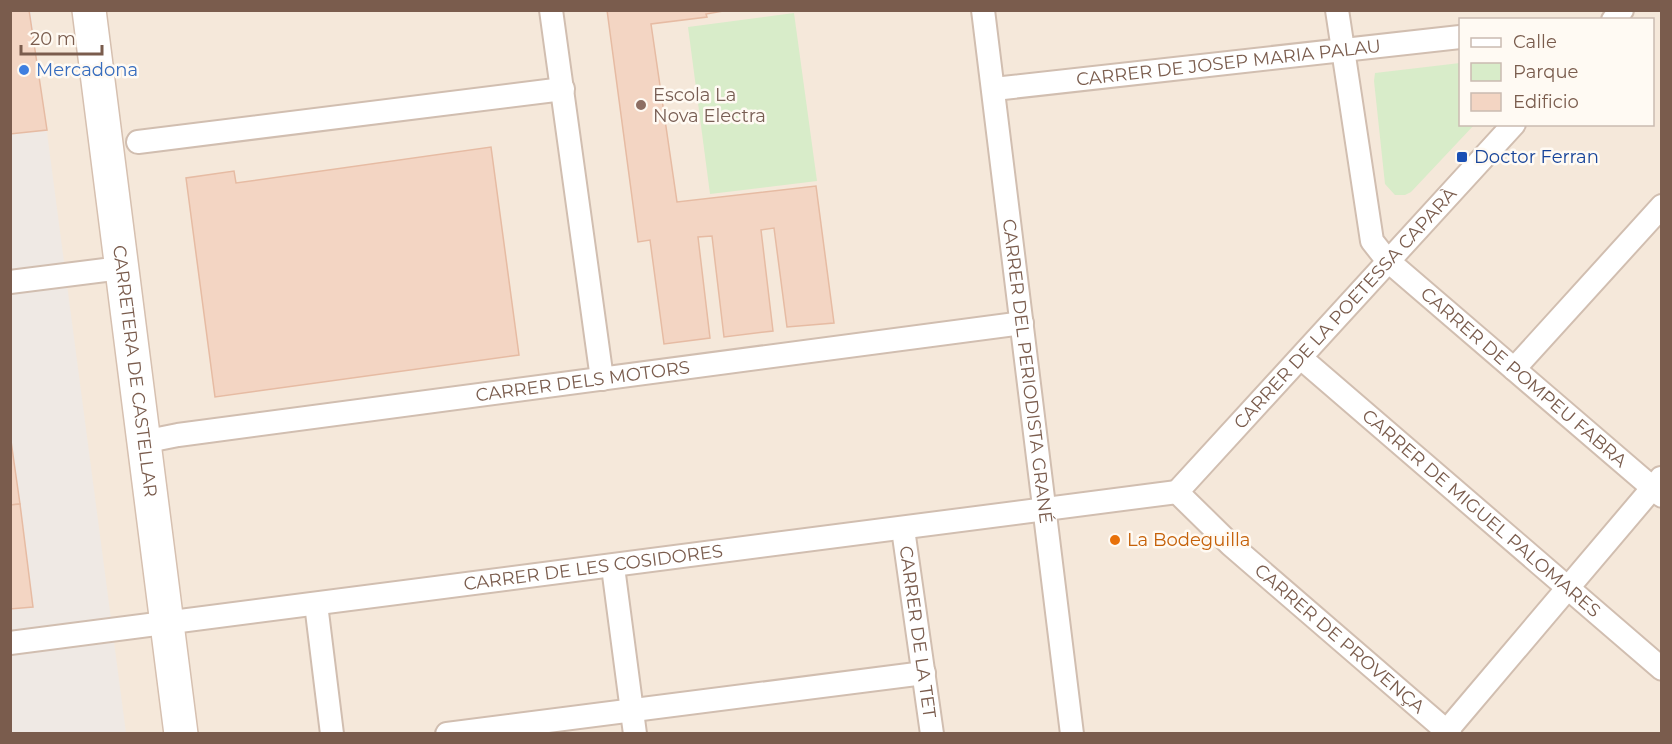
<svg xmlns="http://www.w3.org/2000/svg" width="1672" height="744" font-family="Montserrat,sans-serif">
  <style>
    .residential { fill: #f5e8da; fill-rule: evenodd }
    .industrial { fill: #efe9e4 }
    .green { fill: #d8ecc9 }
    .building { fill: #f3d5c3; stroke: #e6bba3; stroke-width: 1.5 }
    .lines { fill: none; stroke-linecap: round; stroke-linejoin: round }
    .street-casing { stroke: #d1beb0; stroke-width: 26 }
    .secondary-casing { stroke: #d6c0b0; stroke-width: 36 }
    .street { stroke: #fff; stroke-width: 22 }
    .secondary { stroke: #fff; stroke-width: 33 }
    .shop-dot { fill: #3f7fe0; stroke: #fffaf3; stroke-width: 2 }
    .education-dot { fill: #8d6e63; stroke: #fffaf3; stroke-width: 2 }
    .transit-dot { fill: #1a4fb4; stroke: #fffaf3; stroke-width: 2 }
    .food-dot { fill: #e8710a; stroke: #fffaf3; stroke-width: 2 }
    .labels { text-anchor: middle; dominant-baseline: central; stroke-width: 5; stroke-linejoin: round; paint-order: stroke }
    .street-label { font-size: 18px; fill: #7a5c4d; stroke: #fffaf3 }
    .shop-label { font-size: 18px; fill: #366cbe; stroke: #fffaf3; text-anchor: start }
    .education-label { font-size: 18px; fill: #785e54; stroke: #fffaf3; text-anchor: start }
    .transit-label { font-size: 18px; fill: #164399; stroke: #fffaf3; text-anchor: start }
    .food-label { font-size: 18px; fill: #c56008; stroke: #fffaf3; text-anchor: start }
  </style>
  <rect width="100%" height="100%" fill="#fdf6ec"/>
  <path class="residential" d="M 11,11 L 1661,11 L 1661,733 L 11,733 ZM 1460,20 L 1652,20 L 1652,124 L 1460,124 Z"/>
  <path class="industrial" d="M 10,11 L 31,11 L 126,733 L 11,733 Z"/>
  <g class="green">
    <path d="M 794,13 L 817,181 L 710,194 L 688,27 Z"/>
    <path d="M 1460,63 L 1460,124 L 1474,125 L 1411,192 L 1405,195 L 1395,195 L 1385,184 L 1374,81 L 1375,73 Z"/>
  </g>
  <g class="building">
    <path d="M 10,10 L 29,10 L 47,130 L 10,134 Z"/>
    <path d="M 607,10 L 729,10 L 706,14 L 707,17 L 651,24 L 677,202 L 816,186 L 834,323 L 787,327 L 774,228 L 761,230 L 773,331 L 724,337 L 712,236 L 698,237 L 710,338 L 664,344 L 650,240 L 638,242 Z"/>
    <path d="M 491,147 L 519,355 L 215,397 L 186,178 L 234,171 L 236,183 Z"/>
    <path d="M 10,434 L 20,504 L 10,505 Z"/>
    <path d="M 20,504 L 33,607 L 10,609 L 10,505 Z"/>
  </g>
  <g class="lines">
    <g class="street-casing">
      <g id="street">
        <path d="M 551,10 L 602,379"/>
        <path id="s1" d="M 983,10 L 1072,734"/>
        <path id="s2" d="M 1337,10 L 1372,241 L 1387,260 L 1662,496"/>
        <path d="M 1613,20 L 1622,10"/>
        <path id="s3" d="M 994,89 L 1460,37"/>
        <path d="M 138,142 L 563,89"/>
        <path d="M 10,282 L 121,268"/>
        <path id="s4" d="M 1301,358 L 1662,669"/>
        <path d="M 1514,369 L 1662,206"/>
        <path id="s5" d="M 143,442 L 178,435 L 1022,323"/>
        <path id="s6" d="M 1177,492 L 1514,124"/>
        <path id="s7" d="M 1177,492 L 1231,545 L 1450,734"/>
        <path id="s8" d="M 903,529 L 932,734"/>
        <path d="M 613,567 L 635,734"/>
        <path d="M 316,604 L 332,734"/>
        <path id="s9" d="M 10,643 L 1177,492"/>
        <path d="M 447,734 L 924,673"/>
        <path d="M 1444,734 L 1661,478"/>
      </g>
    </g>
    <g class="secondary-casing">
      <g id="secondary">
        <path id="s10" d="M 89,10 L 181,734"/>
      </g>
    </g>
    <use href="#street" class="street"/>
    <use href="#secondary" class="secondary"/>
  </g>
  <circle class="shop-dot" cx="24" cy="70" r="6"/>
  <circle class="education-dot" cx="641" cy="105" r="6"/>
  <rect class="transit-dot" x="1456" y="151" width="12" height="12" rx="3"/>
  <circle class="food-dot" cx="1115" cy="540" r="6"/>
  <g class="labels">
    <g class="street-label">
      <text stroke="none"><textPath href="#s3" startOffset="236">CARRER DE JOSEP MARIA PALAU</textPath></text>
      <text stroke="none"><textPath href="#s6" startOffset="249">CARRER DE LA POETESSA CAPARÀ</textPath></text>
      <text stroke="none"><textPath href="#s10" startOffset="364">CARRETERA DE CASTELLAR</textPath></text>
      <text stroke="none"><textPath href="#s1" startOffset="364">CARRER DEL PERIODISTA GRANÉ</textPath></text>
      <text stroke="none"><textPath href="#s2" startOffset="438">CARRER DE POMPEU FABRA</textPath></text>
      <text stroke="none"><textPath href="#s5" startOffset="444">CARRER DELS MOTORS</textPath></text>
      <text stroke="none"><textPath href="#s4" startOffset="238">CARRER DE MIGUEL PALOMARES</textPath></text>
      <text stroke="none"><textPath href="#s9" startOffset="588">CARRER DE LES COSIDORES</textPath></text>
      <text stroke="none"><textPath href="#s8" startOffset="104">CARRER DE LA TET</textPath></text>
      <text stroke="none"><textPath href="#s7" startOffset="219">CARRER DE PROVENÇA</textPath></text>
    </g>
    <g class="shop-label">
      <text x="36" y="70">Mercadona</text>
    </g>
    <g class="education-label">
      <text x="653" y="95">Escola La<tspan x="653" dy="21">Nova Electra</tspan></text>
    </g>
    <g class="transit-label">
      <text x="1474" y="157">Doctor Ferran</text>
    </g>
    <g class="food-label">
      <text x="1127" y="540">La Bodeguilla</text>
    </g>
  </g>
  <rect width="1672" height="744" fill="none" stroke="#7a5c4d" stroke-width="24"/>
  <rect x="1459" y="18" width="195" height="108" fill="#fffaf3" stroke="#cabbb1" stroke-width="1.5"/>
  <rect x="1471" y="38" width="30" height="9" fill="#ffffff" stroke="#cabbb1" stroke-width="1.5"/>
  <text x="1513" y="48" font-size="18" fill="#7a5c4d">Calle</text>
  <rect x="1471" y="63" width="30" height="18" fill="#d8ecc9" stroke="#cabbb1" stroke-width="1.5"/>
  <text x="1513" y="78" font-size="18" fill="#7a5c4d">Parque</text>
  <rect x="1471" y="93" width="30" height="18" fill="#f3d5c3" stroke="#cabbb1" stroke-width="1.5"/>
  <text x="1513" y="108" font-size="18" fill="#7a5c4d">Edificio</text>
  <path d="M21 45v9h81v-9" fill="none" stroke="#7a5c4d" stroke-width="3"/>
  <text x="30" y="45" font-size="18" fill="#7a5c4d" stroke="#fffaf3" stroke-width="4.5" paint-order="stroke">20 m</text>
</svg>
